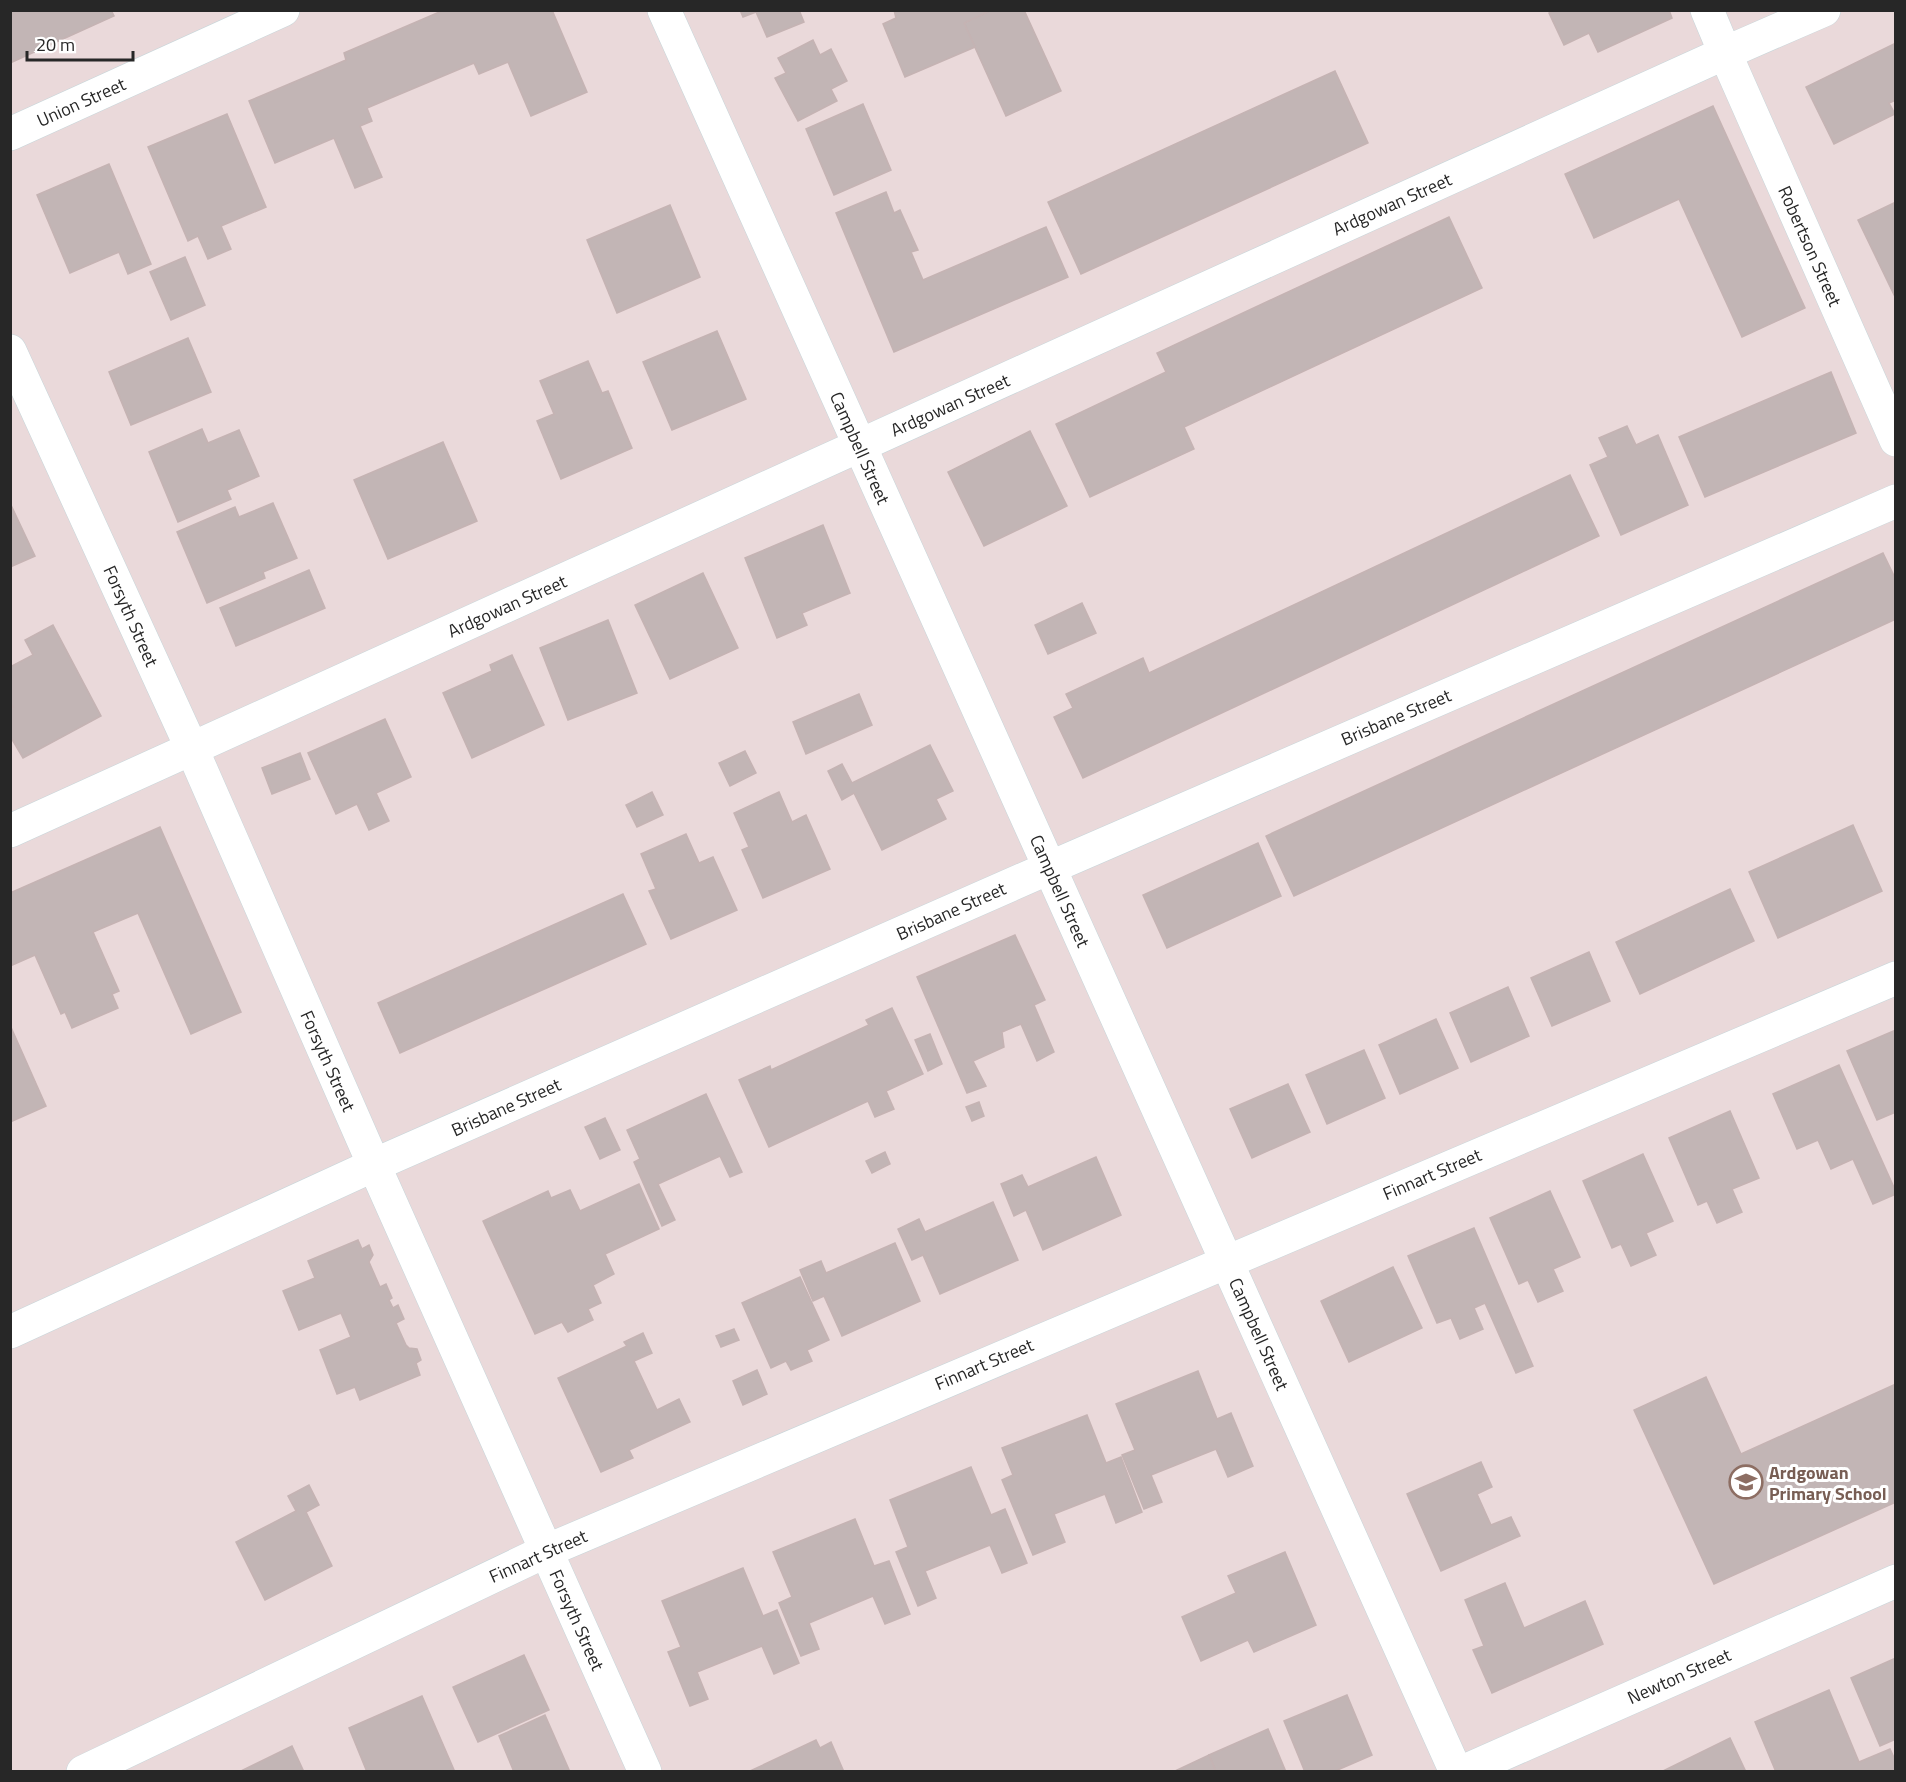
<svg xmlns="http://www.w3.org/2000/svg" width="1906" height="1782" font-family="'Titillium Web',sans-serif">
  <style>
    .building { fill: #c2b5b5; stroke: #c5b3b3; stroke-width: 1.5 }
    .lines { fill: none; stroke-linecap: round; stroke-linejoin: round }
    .minor-casing { stroke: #c7d6da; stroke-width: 34 }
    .minor { stroke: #fff; stroke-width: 33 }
    .labels { text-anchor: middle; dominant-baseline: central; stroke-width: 6; stroke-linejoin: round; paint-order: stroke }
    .street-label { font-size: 18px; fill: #272727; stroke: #fff }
    .education-label { font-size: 18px; font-weight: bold; fill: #785e54; stroke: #fff; text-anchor: start }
  </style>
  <rect width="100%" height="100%" fill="#ead9da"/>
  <g class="building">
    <path d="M 10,10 L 111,10 L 114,16 L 10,63 Z"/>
    <path d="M 444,10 L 552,10 L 587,92 L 531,116 L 508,62 L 479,74 L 474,63 L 367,108 L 372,121 L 360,126 L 382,177 L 355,188 L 334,138 L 275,163 L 249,101 L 346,60 L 344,53 Z"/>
    <path d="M 740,10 L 799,10 L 804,22 L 767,37 L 756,12 L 743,17 Z"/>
    <path d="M 991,10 L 1024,10 L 1061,91 L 1006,116 L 964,23 Z"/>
    <path d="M 991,10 L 964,23 L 975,47 L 905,77 L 883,24 L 896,18 L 894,10 Z"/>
    <path d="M 1554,10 L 1669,10 L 1672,18 L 1598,52 L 1589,33 L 1564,45 L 1549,13 Z"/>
    <path d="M 813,40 L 820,55 L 831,49 L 847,81 L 831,89 L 837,101 L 798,121 L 775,78 L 786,73 L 778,58 Z"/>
    <path d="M 1896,43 L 1896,100 L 1889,103 L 1895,114 L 1834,144 L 1806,87 Z"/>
    <path d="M 1335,71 L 1368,143 L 1081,274 L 1048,202 Z"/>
    <path d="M 863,104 L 891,170 L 834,195 L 806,129 Z"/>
    <path d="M 1713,106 L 1805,308 L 1742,337 L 1679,199 L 1594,238 L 1565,174 Z"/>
    <path d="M 227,114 L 266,207 L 221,226 L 231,249 L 208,259 L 198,236 L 188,241 L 148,147 Z"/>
    <path d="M 109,164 L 151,264 L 128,274 L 119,252 L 70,273 L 37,195 Z"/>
    <path d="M 886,192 L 894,213 L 900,210 L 918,250 L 911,252 L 923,280 L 1046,227 L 1068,277 L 894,352 L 836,213 Z"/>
    <path d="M 1896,202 L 1896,299 L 1858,220 Z"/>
    <path d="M 670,205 L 700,277 L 617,313 L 587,240 Z"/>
    <path d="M 1449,217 L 1482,288 L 1184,427 L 1194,449 L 1090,497 L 1056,424 L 1166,372 L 1157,353 Z"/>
    <path d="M 185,257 L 205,305 L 171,320 L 150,272 Z"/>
    <path d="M 717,331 L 746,399 L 672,430 L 643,362 Z"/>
    <path d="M 188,338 L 211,392 L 131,425 L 109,372 Z"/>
    <path d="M 588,361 L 602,393 L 608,391 L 632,448 L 561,479 L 537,421 L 554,414 L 540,381 Z"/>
    <path d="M 1831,372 L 1856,433 L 1705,497 L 1679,437 Z"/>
    <path d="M 1627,426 L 1636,445 L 1658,435 L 1688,505 L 1621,535 L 1590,465 L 1608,457 L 1599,438 Z"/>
    <path d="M 202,429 L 208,443 L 239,430 L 259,476 L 227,490 L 231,499 L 178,522 L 149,452 Z"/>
    <path d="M 1030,431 L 1067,506 L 984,546 L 948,472 Z"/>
    <path d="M 443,442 L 477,521 L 388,559 L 354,480 Z"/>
    <path d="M 1570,475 L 1599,536 L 1083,778 L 1054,717 L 1073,708 L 1066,694 L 1143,658 L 1149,673 Z"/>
    <path d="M 10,503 L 35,556 L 10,567 Z"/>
    <path d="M 273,503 L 297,558 L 263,572 L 265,578 L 207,603 L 177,532 L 235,507 L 239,517 Z"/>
    <path d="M 823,525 L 850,593 L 802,613 L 807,625 L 777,638 L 745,558 Z"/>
    <path d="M 1883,553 L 1896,580 L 1896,619 L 1294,896 L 1266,836 Z"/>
    <path d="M 309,570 L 325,608 L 236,646 L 220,608 Z"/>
    <path d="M 703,573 L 738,648 L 670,679 L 635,605 Z"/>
    <path d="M 1082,603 L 1096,633 L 1048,654 L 1035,625 Z"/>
    <path d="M 608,620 L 637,693 L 568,720 L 540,648 Z"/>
    <path d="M 53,625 L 101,716 L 23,758 L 10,736 L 10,708 L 13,707 L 10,703 L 10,667 L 33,655 L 25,640 Z"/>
    <path d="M 512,655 L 544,725 L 472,758 L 443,693 L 492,671 L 490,665 Z"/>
    <path d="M 859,694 L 872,725 L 806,754 L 793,722 Z"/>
    <path d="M 385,719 L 411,777 L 376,793 L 389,821 L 369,830 L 357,804 L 336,814 L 308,753 Z"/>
    <path d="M 930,745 L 953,791 L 936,799 L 946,819 L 882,850 L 854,793 L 842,800 L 828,771 L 842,764 L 852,783 Z"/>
    <path d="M 745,751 L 756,773 L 730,786 L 719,763 Z"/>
    <path d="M 300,753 L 310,779 L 272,794 L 262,768 Z"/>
    <path d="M 652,792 L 663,815 L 637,827 L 626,805 Z"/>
    <path d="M 779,792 L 792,822 L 806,815 L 830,869 L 763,898 L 742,850 L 749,847 L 734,813 Z"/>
    <path d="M 1853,825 L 1882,891 L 1778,938 L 1749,872 Z"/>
    <path d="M 160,827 L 241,1012 L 191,1034 L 138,913 L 93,932 L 119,991 L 112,994 L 118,1008 L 72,1028 L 65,1012 L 61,1014 L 35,955 L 10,966 L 10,893 Z"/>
    <path d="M 686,834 L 699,863 L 713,857 L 737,910 L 671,939 L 649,891 L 656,889 L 641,854 Z"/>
    <path d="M 1258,843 L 1281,896 L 1167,948 L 1143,895 Z"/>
    <path d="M 1730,889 L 1754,941 L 1640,994 L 1616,942 Z"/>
    <path d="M 623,894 L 646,944 L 400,1053 L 378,1003 Z"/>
    <path d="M 1015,935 L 1045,1000 L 1034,1005 L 1054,1052 L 1037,1061 L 1021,1024 L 1002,1032 L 1004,1047 L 973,1061 L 986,1086 L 967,1093 L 917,977 Z"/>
    <path d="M 1589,952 L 1610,1001 L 1552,1026 L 1531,978 Z"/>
    <path d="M 1508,987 L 1529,1036 L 1471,1062 L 1450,1013 Z"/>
    <path d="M 892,1008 L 923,1074 L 886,1091 L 894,1109 L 875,1117 L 868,1101 L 769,1147 L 739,1080 L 770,1066 L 771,1070 L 869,1025 L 866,1020 Z"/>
    <path d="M 1436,1019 L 1458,1068 L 1400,1094 L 1379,1045 Z"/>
    <path d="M 10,1025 L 46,1106 L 10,1122 Z"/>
    <path d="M 1896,1030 L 1896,1112 L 1877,1120 L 1847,1051 Z"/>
    <path d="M 930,1034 L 942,1064 L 928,1071 L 915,1040 Z"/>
    <path d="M 1364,1050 L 1385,1098 L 1327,1124 L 1306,1075 Z"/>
    <path d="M 1839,1065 L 1896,1192 L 1896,1194 L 1873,1204 L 1853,1159 L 1831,1169 L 1818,1140 L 1797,1149 L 1773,1094 Z"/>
    <path d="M 1288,1084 L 1310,1132 L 1252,1158 L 1230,1109 Z"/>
    <path d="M 706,1094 L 742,1172 L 730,1177 L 720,1156 L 658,1184 L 675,1220 L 662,1226 L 634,1162 L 640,1159 L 627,1130 Z"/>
    <path d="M 979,1102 L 984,1116 L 972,1121 L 966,1107 Z"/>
    <path d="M 1730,1111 L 1759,1178 L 1732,1189 L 1742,1212 L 1717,1223 L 1707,1201 L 1698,1205 L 1669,1138 Z"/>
    <path d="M 605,1118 L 620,1150 L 600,1159 L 585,1127 Z"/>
    <path d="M 885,1152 L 890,1164 L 872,1173 L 866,1161 Z"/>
    <path d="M 1643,1154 L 1673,1221 L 1646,1233 L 1656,1255 L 1631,1266 L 1621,1244 L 1612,1248 L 1583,1181 Z"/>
    <path d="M 1096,1157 L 1121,1215 L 1043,1250 L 1026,1210 L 1014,1216 L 1001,1184 L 1022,1175 L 1028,1187 Z"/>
    <path d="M 639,1184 L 659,1229 L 605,1254 L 614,1274 L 593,1285 L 601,1303 L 588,1309 L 593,1320 L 568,1332 L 562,1322 L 535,1334 L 483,1221 L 548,1191 L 551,1198 L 570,1190 L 580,1211 Z"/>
    <path d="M 1550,1191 L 1580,1257 L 1553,1269 L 1563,1291 L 1538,1302 L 1528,1280 L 1519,1284 L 1490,1218 Z"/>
    <path d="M 993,1202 L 1018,1260 L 940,1294 L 923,1255 L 912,1260 L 898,1229 L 919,1219 L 925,1232 Z"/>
    <path d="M 1474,1228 L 1533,1366 L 1516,1373 L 1485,1303 L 1474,1308 L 1483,1329 L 1460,1339 L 1451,1318 L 1437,1323 L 1408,1256 Z"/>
    <path d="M 358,1240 L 362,1249 L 369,1245 L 373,1255 L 369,1262 L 380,1287 L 386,1284 L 392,1298 L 389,1300 L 393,1308 L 398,1305 L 404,1319 L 396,1323 L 406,1345 L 409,1348 L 417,1349 L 421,1360 L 416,1363 L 420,1375 L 360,1400 L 355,1387 L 337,1394 L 320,1350 L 351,1337 L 341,1313 L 299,1330 L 283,1291 L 315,1278 L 308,1261 Z"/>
    <path d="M 895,1243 L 920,1301 L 842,1336 L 824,1296 L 813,1301 L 800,1270 L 821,1261 L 826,1273 Z"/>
    <path d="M 1393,1267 L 1422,1328 L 1349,1362 L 1321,1301 Z"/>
    <path d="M 800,1277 L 829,1340 L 807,1350 L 812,1361 L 791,1370 L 786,1361 L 771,1368 L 742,1303 Z"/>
    <path d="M 734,1329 L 739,1340 L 721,1347 L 716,1336 Z"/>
    <path d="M 643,1333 L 652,1353 L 634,1361 L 657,1410 L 679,1399 L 690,1422 L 629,1450 L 633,1458 L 601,1472 L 558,1378 L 627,1346 L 624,1342 Z"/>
    <path d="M 757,1370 L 767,1394 L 743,1405 L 733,1381 Z"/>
    <path d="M 1198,1371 L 1217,1419 L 1231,1413 L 1253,1466 L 1228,1477 L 1216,1449 L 1151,1475 L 1162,1502 L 1144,1509 L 1122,1455 L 1135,1450 L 1116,1404 Z"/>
    <path d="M 1706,1377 L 1741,1454 L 1896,1384 L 1896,1502 L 1714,1584 L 1634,1410 Z"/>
    <path d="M 1087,1415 L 1106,1463 L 1121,1457 L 1142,1512 L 1116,1523 L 1105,1494 L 1054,1514 L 1065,1542 L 1033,1555 L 1002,1480 L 1013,1475 L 1002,1448 Z"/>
    <path d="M 1481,1462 L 1492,1487 L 1477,1494 L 1491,1525 L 1511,1517 L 1520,1536 L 1441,1571 L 1407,1494 Z"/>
    <path d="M 971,1467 L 991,1515 L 1005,1509 L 1027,1563 L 1002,1573 L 990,1545 L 925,1571 L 936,1598 L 918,1606 L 896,1552 L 908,1547 L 890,1500 Z"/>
    <path d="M 309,1485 L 319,1505 L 306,1512 L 332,1566 L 265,1600 L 236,1542 L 296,1511 L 288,1496 Z"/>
    <path d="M 855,1519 L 874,1566 L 889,1561 L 910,1614 L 885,1624 L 873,1596 L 809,1623 L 819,1649 L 801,1656 L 779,1603 L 792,1597 L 773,1552 Z"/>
    <path d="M 1285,1552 L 1316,1625 L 1254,1652 L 1248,1640 L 1201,1661 L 1182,1617 L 1236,1593 L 1228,1576 Z"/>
    <path d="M 743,1568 L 763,1616 L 777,1610 L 799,1663 L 774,1674 L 762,1646 L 697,1672 L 708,1699 L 690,1706 L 668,1652 L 681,1647 L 662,1601 Z"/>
    <path d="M 1505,1583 L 1524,1628 L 1585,1601 L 1603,1644 L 1492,1693 L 1473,1650 L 1484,1646 L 1465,1600 Z"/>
    <path d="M 524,1655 L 549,1710 L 478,1742 L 453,1687 Z"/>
    <path d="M 1896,1658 L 1896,1739 L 1880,1746 L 1851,1678 Z"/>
    <path d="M 1829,1690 L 1859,1762 L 1890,1749 L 1896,1762 L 1896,1772 L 1776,1772 L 1755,1722 Z"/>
    <path d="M 1347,1695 L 1372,1755 L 1333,1772 L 1305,1772 L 1284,1721 Z"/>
    <path d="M 422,1696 L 454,1770 L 450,1772 L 367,1772 L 349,1728 Z"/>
    <path d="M 545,1715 L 570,1772 L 514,1772 L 499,1736 Z"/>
    <path d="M 1268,1729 L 1286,1772 L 1216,1772 L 1209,1755 Z"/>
    <path d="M 1730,1738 L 1746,1772 L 1661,1772 Z"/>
    <path d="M 816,1740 L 820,1748 L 831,1742 L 844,1772 L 748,1772 Z"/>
    <path d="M 292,1746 L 304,1772 L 239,1772 Z"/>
    <path d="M 1209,1755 L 1216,1772 L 1173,1772 Z"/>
  </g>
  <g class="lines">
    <g class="minor-casing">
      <g id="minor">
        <path d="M 664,10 L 1456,1772"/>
        <path d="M 1707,10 L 1725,53 L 1824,10"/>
        <path d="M 10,134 L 283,10"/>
        <path d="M 10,351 L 192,749 L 374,1165 L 645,1772"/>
        <path d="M 10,831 L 1725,53 L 1896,440"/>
        <path d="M 10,1332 L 374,1165 L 1049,868 L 1896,501"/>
        <path d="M 83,1772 L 546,1551 L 1896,978"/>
        <path d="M 1462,1772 L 1896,1581"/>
      </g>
    </g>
    <use href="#minor" class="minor"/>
  </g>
  <defs>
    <g id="school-ring" transform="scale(1.725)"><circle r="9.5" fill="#fff" stroke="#8d6e63" stroke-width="1.5"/><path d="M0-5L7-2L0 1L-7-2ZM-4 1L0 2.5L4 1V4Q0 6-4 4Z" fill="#8d6e63"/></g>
  </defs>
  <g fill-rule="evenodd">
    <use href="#school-ring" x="1746" y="1482"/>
  </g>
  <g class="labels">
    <g class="street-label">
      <text transform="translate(81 102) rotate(-24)">Union Street</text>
      <text transform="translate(1392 204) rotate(-24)">Ardgowan Street</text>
      <text transform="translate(1810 246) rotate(66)">Robertson Street</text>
      <text transform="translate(950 405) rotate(-24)">Ardgowan Street</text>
      <text transform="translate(860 448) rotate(66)">Campbell Street</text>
      <text transform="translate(507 606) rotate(-24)">Ardgowan Street</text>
      <text transform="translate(131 616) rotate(66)">Forsyth Street</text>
      <text transform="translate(1396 717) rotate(-23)">Brisbane Street</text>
      <text transform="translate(1060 891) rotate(66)">Campbell Street</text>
      <text transform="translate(951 911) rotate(-24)">Brisbane Street</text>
      <text transform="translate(328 1061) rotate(66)">Forsyth Street</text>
      <text transform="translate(506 1107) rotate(-24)">Brisbane Street</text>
      <text transform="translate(1432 1174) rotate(-23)">Finnart Street</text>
      <text transform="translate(1259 1334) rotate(66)">Campbell Street</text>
      <text transform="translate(984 1364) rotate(-23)">Finnart Street</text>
      <text transform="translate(538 1556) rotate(-24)">Finnart Street</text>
      <text transform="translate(577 1620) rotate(66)">Forsyth Street</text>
      <text transform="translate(1679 1676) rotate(-24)">Newton Street</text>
    </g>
    <g class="education-label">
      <text x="1769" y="1472">Ardgowan<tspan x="1769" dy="21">Primary School</tspan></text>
    </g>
  </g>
  <rect width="1906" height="1782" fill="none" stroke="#272727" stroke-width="24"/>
  <path d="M27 51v9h106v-9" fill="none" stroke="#272727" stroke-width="3"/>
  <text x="36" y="51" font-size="18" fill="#272727" stroke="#ffffff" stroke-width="4.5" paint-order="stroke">20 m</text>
</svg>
